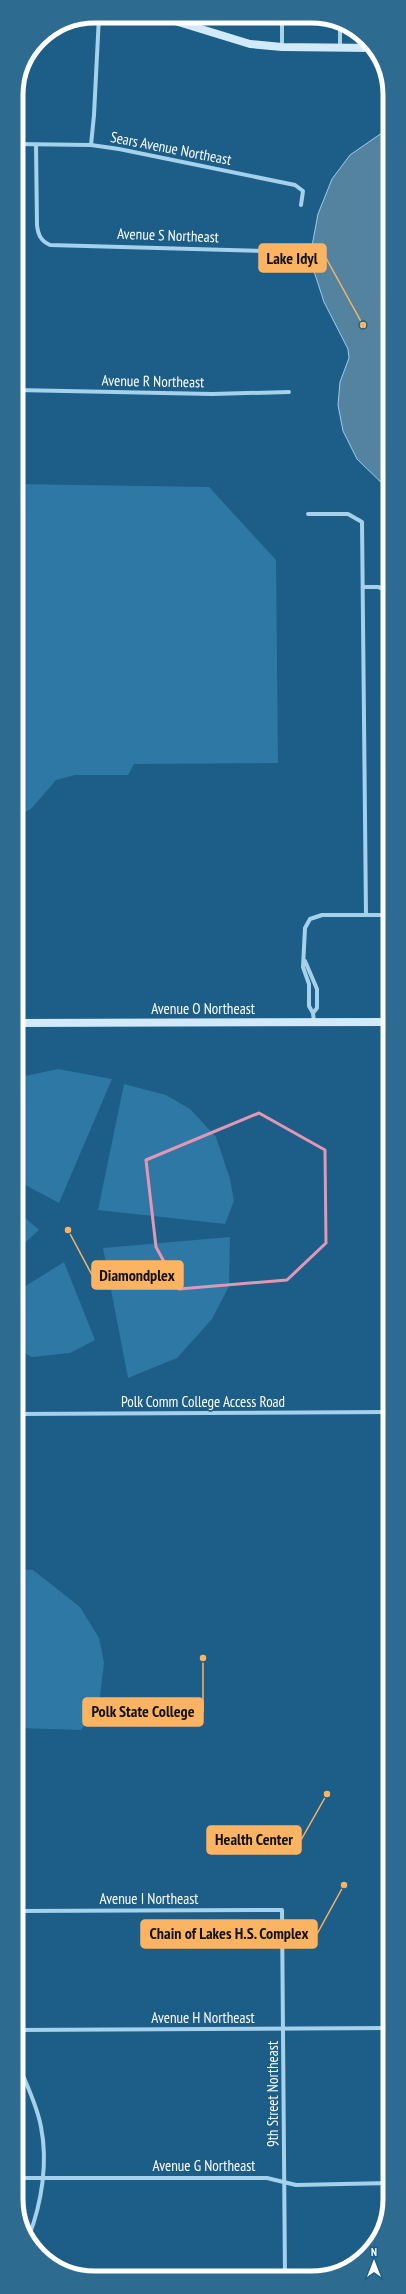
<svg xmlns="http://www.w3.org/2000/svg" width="406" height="2294" font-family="'PT Sans Narrow',sans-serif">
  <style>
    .green { fill: #2d78a4 }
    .water { fill: #54839f; stroke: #98cfed }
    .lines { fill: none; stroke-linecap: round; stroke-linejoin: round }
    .street { stroke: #a5d1eb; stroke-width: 4 }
    .secondary { stroke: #d1e9f8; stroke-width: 8 }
    .marked { fill: none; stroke: #e497b5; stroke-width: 3; stroke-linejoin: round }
    .labels { text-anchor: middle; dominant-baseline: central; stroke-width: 3.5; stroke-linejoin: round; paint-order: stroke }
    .street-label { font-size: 15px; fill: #fff; stroke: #1c5e87 }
    .rim { fill: none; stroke: #fff; stroke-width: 5 }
    .leader { fill: none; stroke: #fcb463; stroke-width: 1.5 }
    .callout-dot { fill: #fcb463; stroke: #1c5e87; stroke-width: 1.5 }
    .callout { fill: #fcb463; stroke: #fcb463; stroke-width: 1.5 }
    .callout-label { font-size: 16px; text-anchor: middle; font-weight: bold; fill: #111 }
  </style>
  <rect width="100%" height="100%" fill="#1c5e87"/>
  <g class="green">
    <path d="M 16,484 L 209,487 L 276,560 L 278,763 L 134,764 L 128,775 L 75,775 L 56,780 L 32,808 L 16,818 Z"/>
    <path d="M 58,1069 L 112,1079 L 59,1203 L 16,1180 L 16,1078 Z"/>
    <path d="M 124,1084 L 166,1095 L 190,1109 L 216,1137 L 230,1179 L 234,1201 L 225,1224 L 98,1210 Z"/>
    <path d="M 16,1210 L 39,1230 L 16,1251 Z"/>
    <path d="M 230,1237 L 229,1286 L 212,1319 L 177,1358 L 128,1378 L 103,1248 Z"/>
    <path d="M 64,1262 L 95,1340 L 70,1353 L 32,1357 L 16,1349 L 16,1292 Z"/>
    <path d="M 17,1569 L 33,1570 L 80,1607 L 99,1638 L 104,1663 L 99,1705 L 81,1730 L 17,1728 Z"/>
  </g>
  <path class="water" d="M 389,128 L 389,490 L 357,459 L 343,431 L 338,405 L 340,382 L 349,358 L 348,349 L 324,302 L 312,265 L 312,246 L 318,214 L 332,179 L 350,155 Z"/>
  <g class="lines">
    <g class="street">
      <path d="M 282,18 L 282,47"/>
      <path d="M 340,24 L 340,48"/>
      <path d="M 16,144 L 91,145 L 119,149 L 295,185 L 303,191 L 301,205"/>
      <path d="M 36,145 L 37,225 C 38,235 41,241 50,245 L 264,251"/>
      <path d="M 91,145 L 94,115 L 99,16"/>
      <path d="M 16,390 L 212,394 L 289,392"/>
      <path d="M 308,514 L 348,514 L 362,522 L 366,915"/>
      <path d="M 364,587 L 378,587 L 390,591"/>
      <path d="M 305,961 L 317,989 L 317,1008 L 313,1013"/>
      <path d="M 314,1022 L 313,1013 L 309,1006 L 309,984 L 303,967 L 305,928 L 310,919 L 322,915 L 390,915"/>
      <path d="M 16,1414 L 390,1412"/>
      <path d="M 17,1911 L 282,1910 L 285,2277"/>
      <path d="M 17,2030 L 390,2028"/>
      <path d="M 17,2061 C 25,2082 37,2104 41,2127 C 48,2162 42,2202 29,2236"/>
      <path d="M 17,2178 L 267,2178 L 296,2185 L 390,2183"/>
    </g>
    <g class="secondary">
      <path d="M 162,17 L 250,44 L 282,47 L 373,48"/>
      <path d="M 16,1023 L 390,1022"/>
    </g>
  </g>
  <path class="marked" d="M 259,1113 L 325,1150 L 326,1243 L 287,1280 L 179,1289 L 156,1247 L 146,1160 Z"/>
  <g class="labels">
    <g class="street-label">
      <text transform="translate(171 148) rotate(11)">Sears Avenue Northeast</text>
      <text transform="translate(168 235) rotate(2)">Avenue S Northeast</text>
      <text transform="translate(153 381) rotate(1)">Avenue R Northeast</text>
      <text x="203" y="1008">Avenue O Northeast</text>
      <text x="203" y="1401">Polk Comm College Access Road</text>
      <text x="149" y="1898">Avenue I Northeast</text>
      <text x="203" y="2017">Avenue H Northeast</text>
      <text transform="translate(272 2094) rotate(-90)">9th Street Northeast</text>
      <text x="204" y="2165">Avenue G Northeast</text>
    </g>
  </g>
  <path d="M0 0H406V2294H0ZM95 23H311A72 72 0 0 1 383 95V2199A72 72 0 0 1 311 2271H95A72 72 0 0 1 23 2199V95A72 72 0 0 1 95 23Z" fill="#2e6b91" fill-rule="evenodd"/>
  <path class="rim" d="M95 23H311A72 72 0 0 1 383 95V2199A72 72 0 0 1 311 2271H95A72 72 0 0 1 23 2199V95A72 72 0 0 1 95 23Z"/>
  <path class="leader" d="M363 325L326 258M68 1230L92 1275M203 1658L203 1712M327 1794L301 1840M344 1885L317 1934"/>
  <g class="callout-dot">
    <circle cx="363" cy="325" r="4"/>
    <circle cx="68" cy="1230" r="4"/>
    <circle cx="203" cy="1658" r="4"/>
    <circle cx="327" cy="1794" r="4"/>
    <circle cx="344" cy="1885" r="4"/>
  </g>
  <g class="callout">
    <rect x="259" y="244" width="67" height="28" rx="4"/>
    <rect x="92" y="1261" width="91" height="28" rx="4"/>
    <rect x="83" y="1698" width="120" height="28" rx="4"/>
    <rect x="207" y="1826" width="94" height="28" rx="4"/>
    <rect x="141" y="1920" width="176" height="28" rx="4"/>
  </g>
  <g class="callout-label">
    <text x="292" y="264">Lake Idyl</text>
    <text x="137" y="1281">Diamondplex</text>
    <text x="143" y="1717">Polk State College</text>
    <text x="254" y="1845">Health Center</text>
    <text x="229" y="1939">Chain of Lakes H.S. Complex</text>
  </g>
  <g transform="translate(374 2262)" stroke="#1c5e87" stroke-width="3" paint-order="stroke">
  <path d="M0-3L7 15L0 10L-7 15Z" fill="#ffffff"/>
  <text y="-6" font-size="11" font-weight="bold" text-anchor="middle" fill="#ffffff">N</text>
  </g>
</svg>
